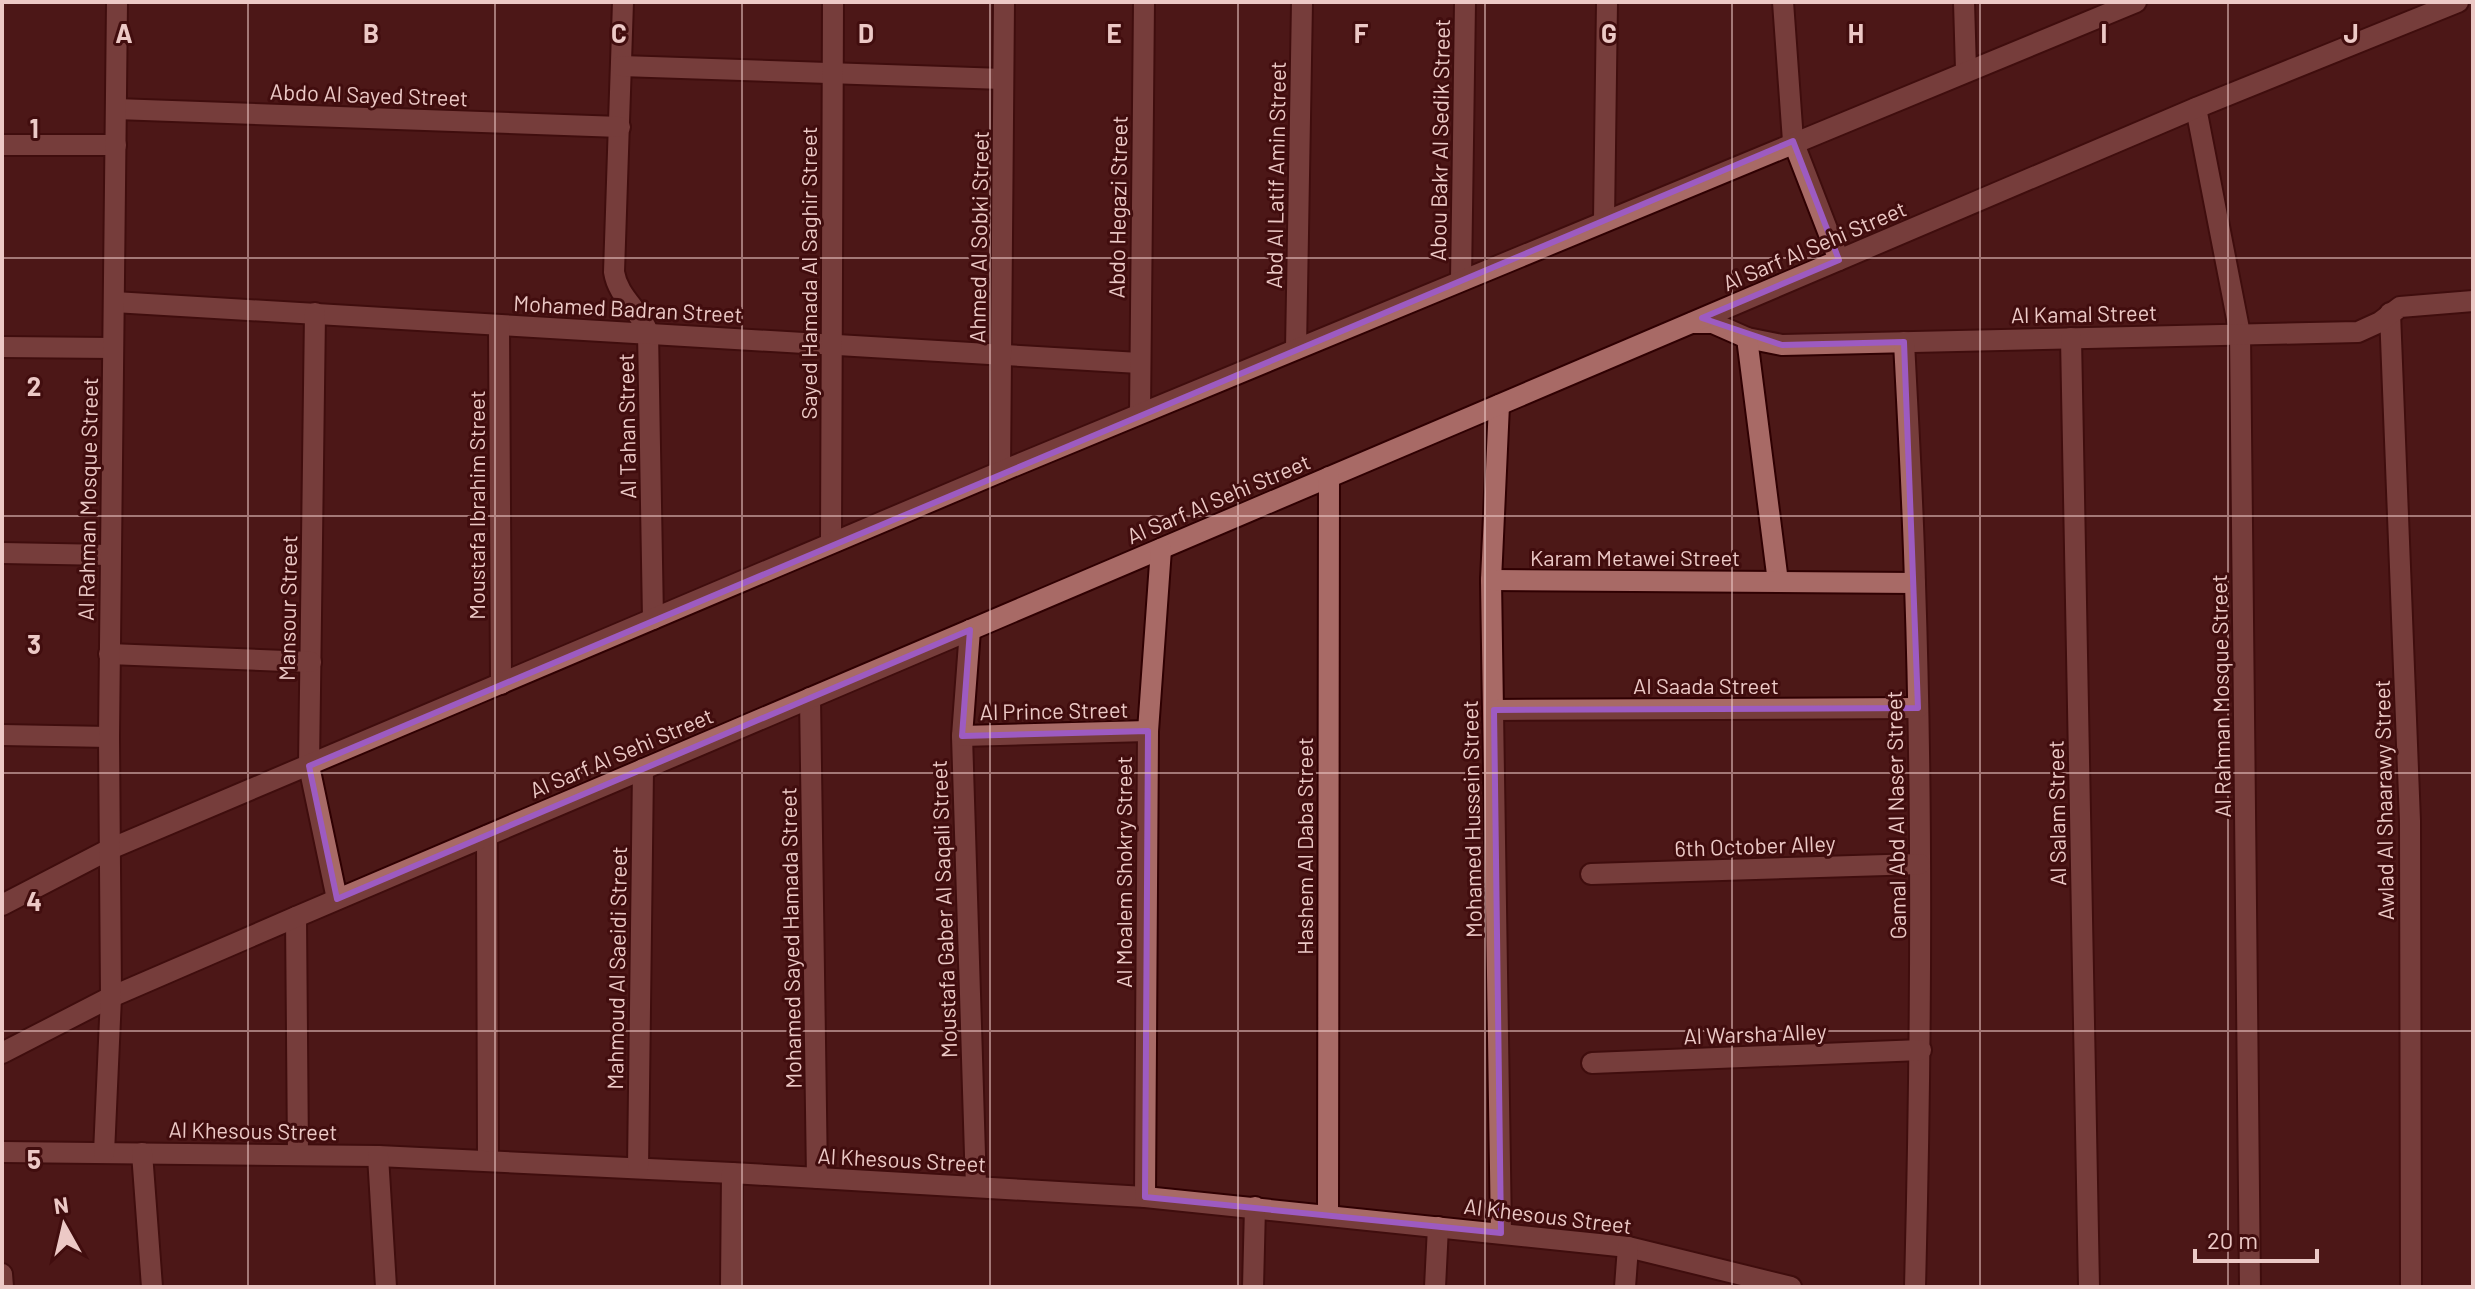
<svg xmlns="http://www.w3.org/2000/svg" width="2475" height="1289" font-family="Barlow,sans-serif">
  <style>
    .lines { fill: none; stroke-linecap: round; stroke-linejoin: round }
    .minor-casing { stroke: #2f0002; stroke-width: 24 }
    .minor { stroke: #a86a66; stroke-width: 20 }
    .marked { fill: none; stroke: #9d5bc1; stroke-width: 6; stroke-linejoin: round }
    .grid { fill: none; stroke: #ecc9c6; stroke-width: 2; stroke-opacity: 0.55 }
    .labels { text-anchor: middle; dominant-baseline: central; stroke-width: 6; stroke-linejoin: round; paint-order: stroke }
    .street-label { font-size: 22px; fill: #ecc9c6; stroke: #410d0e }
    .grid-label { font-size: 26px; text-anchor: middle; font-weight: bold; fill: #ecc9c6; stroke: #410d0e; stroke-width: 6; stroke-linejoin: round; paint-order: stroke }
  </style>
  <rect width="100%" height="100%" fill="#4c1817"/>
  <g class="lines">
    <g class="minor-casing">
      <g id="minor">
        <path d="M 623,2 L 614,272 C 618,297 639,309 648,332 L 653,619"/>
        <path d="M 1783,2 L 1793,141 L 1839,260"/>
        <path d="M 1964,2 L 1966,70"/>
        <path d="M 621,66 L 1003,79"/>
        <path d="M 2196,108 L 2240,334 L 2250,1287"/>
        <path d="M 116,109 L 620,127"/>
        <path d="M 2,145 L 116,145"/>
        <path d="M 1604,220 L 1607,2"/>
        <path d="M 1461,280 L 1465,2"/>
        <path d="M 114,302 L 1139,363"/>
        <path d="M 315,313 L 309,766 L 337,899"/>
        <path d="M 2390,313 L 2410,821 L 2411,1287"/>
        <path d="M 1692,323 L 1713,323 L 1747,338 L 1782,345 L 2358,332 L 2380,322 L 2400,307 L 2473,301"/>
        <path d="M 499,325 L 501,684"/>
        <path d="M 1747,338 L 1778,582"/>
        <path d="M 2071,338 L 2089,1287"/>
        <path d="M 1904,342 C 1908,422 1913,503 1915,584 C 1923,818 1921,1053 1915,1287"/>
        <path d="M 2,347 L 113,348"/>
        <path d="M 1296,349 L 1302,2"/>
        <path d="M 1499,405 L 1491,580 L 1501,1233"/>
        <path d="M 1140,413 L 1144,2"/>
        <path d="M 1000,472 L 1004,2"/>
        <path d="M 831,543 L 833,2"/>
        <path d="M 2,553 L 110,555"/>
        <path d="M 1491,580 L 1915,583"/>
        <path d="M 970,630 L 962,736 L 976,1187"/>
        <path d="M 109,654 L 311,662"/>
        <path d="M 810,698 L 817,1178"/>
        <path d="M 1494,710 L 1918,708"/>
        <path d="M 2,735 L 109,737"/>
        <path d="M 962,736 L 1148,731"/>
        <path d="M 487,836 L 488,1161"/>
        <path d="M 1591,874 L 1920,864"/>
        <path d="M 2,905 L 110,849 L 1000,472 L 2136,2"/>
        <path d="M 296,917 L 298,1155"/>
        <path d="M 2,1053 L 111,997 L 296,917 L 2196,108 L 2458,2"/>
        <path d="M 1592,1063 L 1921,1050"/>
        <path d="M 2,1152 L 378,1156 L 732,1173 L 1145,1197 L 1628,1247 L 1791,1287"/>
        <path d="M 104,1153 L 111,997 L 109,737 L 117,2"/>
        <path d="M 142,1153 L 152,1287"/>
        <path d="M 378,1156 L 386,1287"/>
        <path d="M 638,1168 L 643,769"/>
        <path d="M 1145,1197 L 1148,731 L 1161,549"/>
        <path d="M 1328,1215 L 1329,477"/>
        <path d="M 2,1274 L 3,1287"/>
        <path d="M 731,1287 L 732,1173"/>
        <path d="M 1253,1287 L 1255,1207"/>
        <path d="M 1435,1287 L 1438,1227"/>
        <path d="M 1625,1287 L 1628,1247"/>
      </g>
    </g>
    <use href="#minor" class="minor"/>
  </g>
  <path d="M0 0H2475V1289H0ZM 1793,141 L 1839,260 L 1702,318 L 1782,345 L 1904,342 L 1918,708 L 1494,710 L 1501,1233 L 1145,1197 L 1148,731 L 962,736 L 970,630 L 337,899 L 309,766 Z" fill="#4c1817" fill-opacity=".55" fill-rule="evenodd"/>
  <path class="marked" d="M 1793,141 L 1839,260 L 1702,318 L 1782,345 L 1904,342 L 1918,708 L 1494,710 L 1501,1233 L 1145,1197 L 1148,731 L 962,736 L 970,630 L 337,899 L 309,766 Z"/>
  <path class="grid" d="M 248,2 L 248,1287M 495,2 L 495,1287M 742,2 L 742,1287M 990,2 L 990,1287M 1238,2 L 1238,1287M 1485,2 L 1485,1287M 1732,2 L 1732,1287M 1980,2 L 1980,1287M 2228,2 L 2228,1287M 2,258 L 2473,258M 2,516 L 2473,516M 2,773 L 2473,773M 2,1031 L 2473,1031"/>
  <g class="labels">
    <g class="street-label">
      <text transform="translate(369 94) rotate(2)">Abdo Al Sayed Street</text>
      <text transform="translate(1439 140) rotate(-89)">Abou Bakr Al Sedik Street</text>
      <text transform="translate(1275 175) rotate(-89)">Abd Al Latif Amin Street</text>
      <text transform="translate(1117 207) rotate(-89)">Abdo Hegazi Street</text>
      <text transform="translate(978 237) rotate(-89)">Ahmed Al Sobki Street</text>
      <text transform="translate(1814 245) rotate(-23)">Al Sarf Al Sehi Street</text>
      <text transform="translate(808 273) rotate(-90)">Sayed Hamada Al Saghir Street</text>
      <text transform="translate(628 308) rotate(3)">Mohamed Badran Street</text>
      <text transform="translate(2084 313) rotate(-1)">Al Kamal Street</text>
      <text transform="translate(626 426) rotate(-91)">Al Tahan Street</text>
      <text transform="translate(1218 498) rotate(-23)">Al Sarf Al Sehi Street</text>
      <text transform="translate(87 499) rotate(-89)">Al Rahman Mosque Street</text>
      <text transform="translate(476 505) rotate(-90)">Moustafa Ibrahim Street</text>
      <text x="1635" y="557">Karam Metawei Street</text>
      <text transform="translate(287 608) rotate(-89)">Mansour Street</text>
      <text x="1706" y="685">Al Saada Street</text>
      <text transform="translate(2220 696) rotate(-91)">Al Rahman Mosque Street</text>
      <text transform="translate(1054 710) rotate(-1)">Al Prince Street</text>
      <text transform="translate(621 752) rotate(-23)">Al Sarf Al Sehi Street</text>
      <text transform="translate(2383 800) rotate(-91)">Awlad Al Shaarawy Street</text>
      <text transform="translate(2056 813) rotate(-91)">Al Salam Street</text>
      <text transform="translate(1895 815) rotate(-91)">Gamal Abd Al Naser Street</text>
      <text transform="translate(1471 819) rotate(-91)">Mohamed Hussein Street</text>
      <text transform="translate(1755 845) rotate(-2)">6th October Alley</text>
      <text transform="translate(1304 846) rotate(-90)">Hashem Al Daba Street</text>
      <text transform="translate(1123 872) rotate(-90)">Al Moalem Shokry Street</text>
      <text transform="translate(943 909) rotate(-92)">Moustafa Gaber Al Saqali Street</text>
      <text transform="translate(790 938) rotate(-91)">Mohamed Sayed Hamada Street</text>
      <text transform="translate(616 968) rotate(-89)">Mahmoud Al Saeidi Street</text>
      <text transform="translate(1755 1033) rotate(-2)">Al Warsha Alley</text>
      <text transform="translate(253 1130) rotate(1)">Al Khesous Street</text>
      <text transform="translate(902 1159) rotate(3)">Al Khesous Street</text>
      <text transform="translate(1548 1215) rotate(7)">Al Khesous Street</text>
    </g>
  </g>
  <g class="grid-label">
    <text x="124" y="43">A</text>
    <text x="371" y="43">B</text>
    <text x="619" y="43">C</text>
    <text x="866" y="43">D</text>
    <text x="1114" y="43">E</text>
    <text x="1361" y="43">F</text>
    <text x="1609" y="43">G</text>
    <text x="1856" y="43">H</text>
    <text x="2104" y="43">I</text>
    <text x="2351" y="43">J</text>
    <text x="34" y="138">1</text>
    <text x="34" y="396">2</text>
    <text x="34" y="654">3</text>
    <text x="34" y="911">4</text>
    <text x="34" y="1169">5</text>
  </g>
  <rect width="2475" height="1289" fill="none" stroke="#ecc9c6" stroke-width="8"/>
  <g transform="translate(64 1225) rotate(352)" stroke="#410d0e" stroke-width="6" paint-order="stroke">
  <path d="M0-6L14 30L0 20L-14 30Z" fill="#ecc9c6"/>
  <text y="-12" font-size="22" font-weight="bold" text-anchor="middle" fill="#ecc9c6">N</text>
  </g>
  <path d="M2195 1249v12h122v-12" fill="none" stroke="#ecc9c6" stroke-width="4"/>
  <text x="2207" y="1249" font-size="24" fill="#ecc9c6" stroke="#410d0e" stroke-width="6" paint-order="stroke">20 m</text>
</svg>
